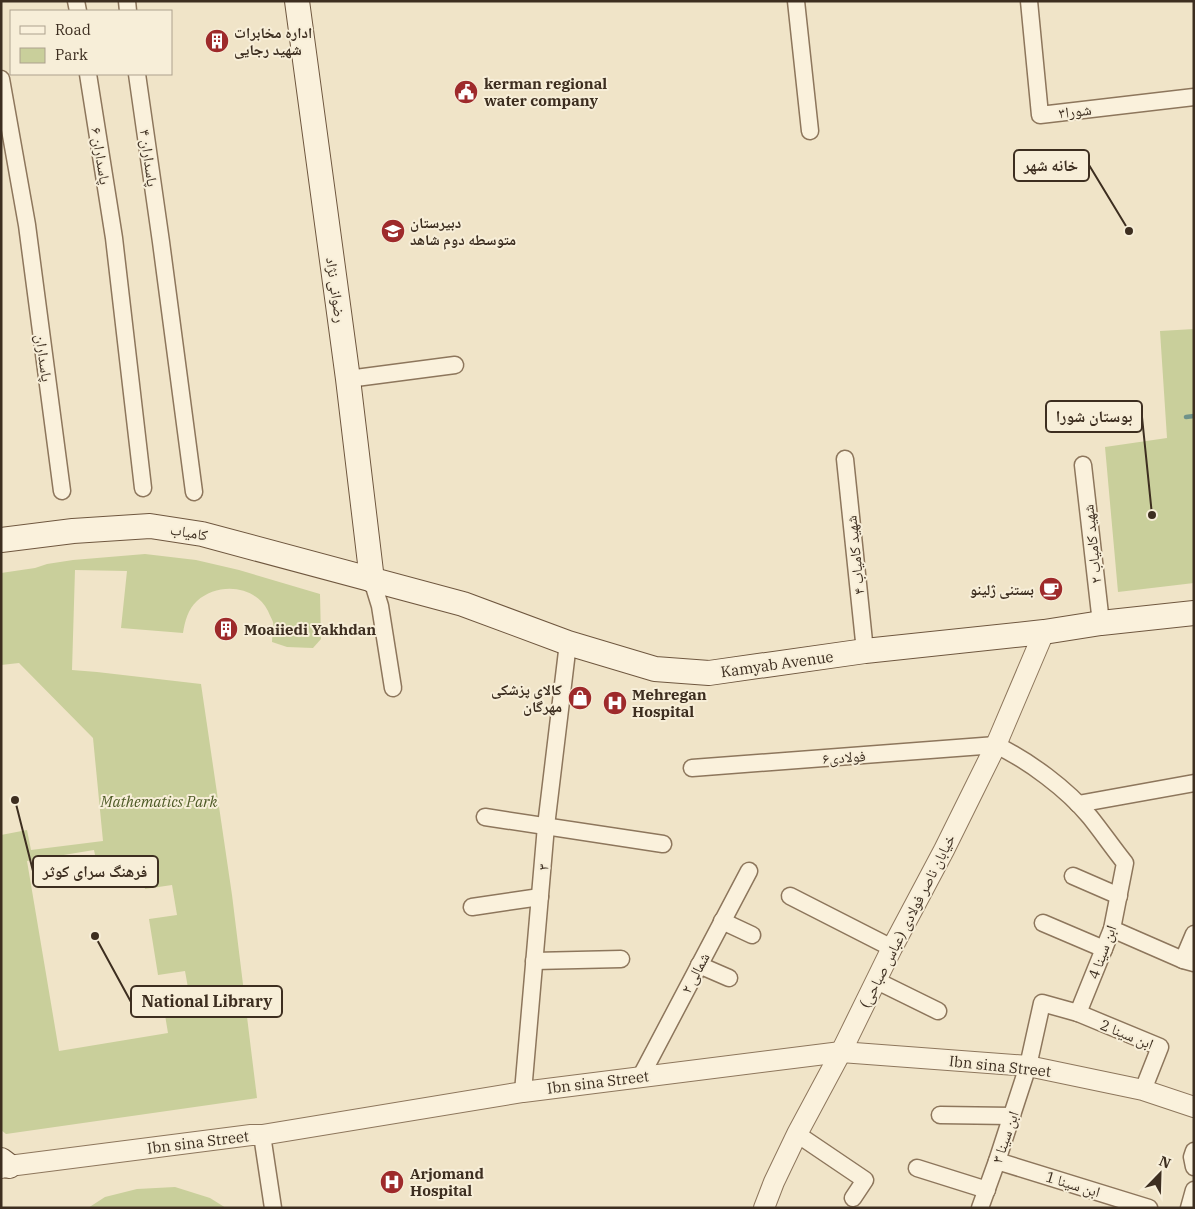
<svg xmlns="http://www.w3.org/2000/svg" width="1195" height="1209" font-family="'IBM Plex Serif','Noto Naskh Arabic',serif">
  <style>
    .green { fill: #c9cf9b; fill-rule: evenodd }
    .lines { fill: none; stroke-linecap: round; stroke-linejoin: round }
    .stream { stroke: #6f938a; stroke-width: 4.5 }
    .minor-casing { stroke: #8d765c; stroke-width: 19 }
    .tertiary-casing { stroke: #8d765c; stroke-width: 22 }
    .secondary-casing { stroke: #6f573f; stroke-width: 26 }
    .minor { stroke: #faf1dc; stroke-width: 16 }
    .tertiary { stroke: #faf1dc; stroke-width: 20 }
    .secondary { stroke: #faf1dc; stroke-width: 24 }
    .labels { text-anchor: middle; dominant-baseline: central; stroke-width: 4; stroke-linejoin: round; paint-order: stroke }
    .poi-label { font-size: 15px; font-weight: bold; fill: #3d2e20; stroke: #f7eed8; text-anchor: start }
    .street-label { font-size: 15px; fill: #3d2e20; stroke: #f7eed8 }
    .park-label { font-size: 15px; font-style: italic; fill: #4d5a26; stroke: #f7eed8 }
    .leader { fill: none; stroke: #3d2e20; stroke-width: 2 }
    .callout-dot { fill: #3d2e20; stroke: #f7eed8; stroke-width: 2 }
    .callout { fill: #f7eed8; stroke: #3d2e20; stroke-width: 2 }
    .callout-label { font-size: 16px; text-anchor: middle; font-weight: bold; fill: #3d2e20 }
  </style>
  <rect width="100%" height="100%" fill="#f0e4c8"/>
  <g class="green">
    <path d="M 1194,329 L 1194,583 L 1118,592 L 1105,447 L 1167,438 L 1160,331 Z"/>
    <path d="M 145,554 L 196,560 L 239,570 L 320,594 L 321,639 L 313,648 L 287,647 L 272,642 C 272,636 274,628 273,622 C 272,619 269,614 268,611 C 255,585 218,582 197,601 C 188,609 185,621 183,633 L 121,628 L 127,571 L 75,570 L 72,670 L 97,672 L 201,684 L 232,895 L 257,1098 L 6,1134 L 1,1130 L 1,835 L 27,830 L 31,850 L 103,841 L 93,738 L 19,663 L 1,665 L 1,573 L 35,568 L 47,564 L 73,560 ZM 94,850 L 97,865 L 140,859 L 145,889 L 172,885 L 177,915 L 149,919 L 158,975 L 185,971 L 190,999 L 163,1003 L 168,1033 L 59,1051 L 27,861 Z"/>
    <path d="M 175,1187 L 210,1198 L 226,1208 L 88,1208 L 105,1197 L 137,1189 Z"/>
  </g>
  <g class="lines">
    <path class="stream" d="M 1186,417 L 1194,416"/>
    <g class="minor-casing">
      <g id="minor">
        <path d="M 76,1 L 78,11"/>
        <path d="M 127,1 L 128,11"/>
        <path d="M 796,1 L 810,131"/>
        <path d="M 1029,1 L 1040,115 L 1194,97"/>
        <path d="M 88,74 L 114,238 L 143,488"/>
        <path d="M 137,74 L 161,242 L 194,492"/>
        <path d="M 1,79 L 27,225 L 62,491"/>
        <path d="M 348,379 L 455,365"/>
        <path d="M 845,459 L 865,651"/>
        <path d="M 1083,465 L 1101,623"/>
        <path d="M 372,580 L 380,606 L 393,688"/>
        <path d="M 692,768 L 996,745 C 1029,761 1067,789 1090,817 C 1102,832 1113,848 1125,863 L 1112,929 L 1078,1013 L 1042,1003 L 1028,1066 L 997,1161 L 980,1208"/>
        <path d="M 1078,804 L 1194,783"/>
        <path d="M 485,817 L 663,844"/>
        <path d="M 1073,876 L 1119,896"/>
        <path d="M 790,896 L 892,948"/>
        <path d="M 472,907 L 540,897"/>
        <path d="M 722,921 L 752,935"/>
        <path d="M 1043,923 L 1104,949"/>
        <path d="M 1112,929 L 1183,960 L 1194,963"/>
        <path d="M 1183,960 L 1194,934"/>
        <path d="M 534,961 L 621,959"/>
        <path d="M 699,965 L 729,978"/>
        <path d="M 877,981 L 938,1011"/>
        <path d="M 1078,1013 L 1160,1047 L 1143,1090"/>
        <path d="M 641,1076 L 749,871"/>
        <path d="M 523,1092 L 546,826 L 568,643"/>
        <path d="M 940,1115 L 1012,1116"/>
        <path d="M 797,1134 L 865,1180 L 853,1198"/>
        <path d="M 262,1135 L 273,1208"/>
        <path d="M 1194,1151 L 1192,1157 L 1194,1167"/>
        <path d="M 997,1161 L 1149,1208"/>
        <path d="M 917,1168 L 987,1190"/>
        <path d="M 1189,1208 L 1194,1190"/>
      </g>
    </g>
    <g class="tertiary-casing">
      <g id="tertiary">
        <path d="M 1,1168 L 9,1166 L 251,1135 L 262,1135 L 523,1092 L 841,1052 L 1028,1066 L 1143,1090 L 1194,1107"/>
        <path d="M 764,1208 L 774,1182 L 797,1134 L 841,1052 L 892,948 L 944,850 L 996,745 L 1044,632"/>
      </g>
    </g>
    <g class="secondary-casing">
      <g id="secondary">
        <path d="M 297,1 L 348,379 L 372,580"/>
        <path d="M 1,540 L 73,531 L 150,526 L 202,534 L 463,604 L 568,643 L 655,669 L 709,673 L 865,651 L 1044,632 L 1101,623 L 1194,613"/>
        <path d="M 1,1160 L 9,1166"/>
      </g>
    </g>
    <use href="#minor" class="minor"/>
    <use href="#tertiary" class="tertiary"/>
    <use href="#secondary" class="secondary"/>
  </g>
  <defs>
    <g id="building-disc" transform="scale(1.25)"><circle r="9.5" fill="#9e2a2b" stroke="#f7eed8"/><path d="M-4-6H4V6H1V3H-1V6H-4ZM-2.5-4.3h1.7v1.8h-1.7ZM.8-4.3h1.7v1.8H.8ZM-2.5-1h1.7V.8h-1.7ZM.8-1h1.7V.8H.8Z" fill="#fff"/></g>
    <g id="civic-disc" transform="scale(1.25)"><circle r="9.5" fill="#9e2a2b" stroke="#f7eed8"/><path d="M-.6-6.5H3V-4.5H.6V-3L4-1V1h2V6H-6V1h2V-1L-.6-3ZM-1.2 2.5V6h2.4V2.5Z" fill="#fff"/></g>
    <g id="school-disc" transform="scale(1.25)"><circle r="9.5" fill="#9e2a2b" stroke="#f7eed8"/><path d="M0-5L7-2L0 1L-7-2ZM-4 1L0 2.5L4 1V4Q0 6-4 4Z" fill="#fff"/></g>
    <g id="cafe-disc" transform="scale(1.25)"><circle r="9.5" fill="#9e2a2b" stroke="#f7eed8"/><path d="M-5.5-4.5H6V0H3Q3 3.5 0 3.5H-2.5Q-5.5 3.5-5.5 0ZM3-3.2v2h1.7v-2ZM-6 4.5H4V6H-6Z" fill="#fff"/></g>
    <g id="shop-disc" transform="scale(1.25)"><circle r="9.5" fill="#9e2a2b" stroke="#f7eed8"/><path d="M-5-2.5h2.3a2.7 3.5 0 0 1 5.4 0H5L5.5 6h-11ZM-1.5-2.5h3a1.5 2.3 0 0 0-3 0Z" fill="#fff"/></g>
    <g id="hospital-disc" transform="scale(1.25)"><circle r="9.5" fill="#9e2a2b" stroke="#f7eed8"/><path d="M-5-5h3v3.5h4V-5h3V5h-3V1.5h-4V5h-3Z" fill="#fff"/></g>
  </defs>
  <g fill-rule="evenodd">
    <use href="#building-disc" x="217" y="41"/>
    <use href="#civic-disc" x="466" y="92"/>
    <use href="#school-disc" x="393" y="231"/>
    <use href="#cafe-disc" x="1051" y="589"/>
    <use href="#building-disc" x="226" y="629"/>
    <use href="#shop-disc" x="580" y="698"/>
    <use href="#hospital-disc" x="615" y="703"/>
    <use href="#hospital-disc" x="392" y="1182"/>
  </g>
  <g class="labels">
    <g class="poi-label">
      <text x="234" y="32">اداره مخابرات<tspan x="234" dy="17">شهید رجایی</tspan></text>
      <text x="484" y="83">kerman regional<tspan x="484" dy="17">water company</tspan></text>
      <text x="410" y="222">دبیرستان<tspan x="410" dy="17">متوسطه دوم شاهد</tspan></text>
      <text x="1034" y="589" text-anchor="end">بستنی ژلینو</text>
      <text x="244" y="629">Moaiiedi Yakhdan</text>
      <text x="562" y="689" text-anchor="end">کالای پزشکی<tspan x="562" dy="17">مهرگان</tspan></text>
      <text x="632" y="694">Mehregan<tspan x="632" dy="17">Hospital</tspan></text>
      <text x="410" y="1173">Arjomand<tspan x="410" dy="17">Hospital</tspan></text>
    </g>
    <g class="street-label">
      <text transform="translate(1075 111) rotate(-7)">شورا۳</text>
      <text transform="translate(101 156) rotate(81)">پاسداران ۶</text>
      <text transform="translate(149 158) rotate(82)">پاسداران ۴</text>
      <text transform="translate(336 290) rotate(82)">رضوانی نژاد</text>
      <text transform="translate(44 358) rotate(82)">پاسداران</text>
      <text transform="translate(189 532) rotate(10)">کامیاب</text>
      <text transform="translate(1092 544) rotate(-96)">شهید کامیاب ۲</text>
      <text transform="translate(855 555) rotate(-96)">شهید کامیاب ۴</text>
      <text transform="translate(777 664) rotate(-8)">Kamyab Avenue</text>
      <text transform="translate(844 757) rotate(-4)">فولادی۶</text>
      <text transform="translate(543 867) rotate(-85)">۳</text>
      <text transform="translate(907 921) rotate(-63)">خیابان ناصر فولادی (عباس صباحی)</text>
      <text transform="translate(1102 952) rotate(-70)">ابن سینا 4</text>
      <text transform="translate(695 973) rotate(-62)">۲ شمالی</text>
      <text transform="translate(1127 1034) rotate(22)">ابن سینا 2</text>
      <text transform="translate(1000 1066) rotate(6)">Ibn sina Street</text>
      <text transform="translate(598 1082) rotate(-7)">Ibn sina Street</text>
      <text transform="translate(1005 1137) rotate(-71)">ابن سینا ۳</text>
      <text transform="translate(198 1142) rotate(-7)">Ibn sina Street</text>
      <text transform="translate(1073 1184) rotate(17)">ابن سینا 1</text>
    </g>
    <g class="park-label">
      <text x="159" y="801">Mathematics Park</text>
    </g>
  </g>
  <path class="leader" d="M1129 231L1089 165M1152 515L1142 417M15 800L33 871M95 936L131 1002"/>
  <g class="callout-dot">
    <circle cx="1129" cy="231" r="5"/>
    <circle cx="1152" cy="515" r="5"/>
    <circle cx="15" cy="800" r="5"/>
    <circle cx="95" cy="936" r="5"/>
  </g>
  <g class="callout">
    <rect x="1014" y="150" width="75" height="31" rx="5"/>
    <rect x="1046" y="401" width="96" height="31" rx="5"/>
    <rect x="33" y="856" width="125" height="31" rx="5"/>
    <rect x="131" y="986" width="151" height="31" rx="5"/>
  </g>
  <g class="callout-label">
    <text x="1051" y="171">خانه شهر</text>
    <text x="1094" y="422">بوستان شورا</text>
    <text x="95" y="877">فرهنگ سرای کوثر</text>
    <text x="207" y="1007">National Library</text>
  </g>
  <rect width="1195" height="1209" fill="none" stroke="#3d2e20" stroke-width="5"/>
  <rect x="10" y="10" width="162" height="65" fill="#f7eed8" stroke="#ada18e"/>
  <rect x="20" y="26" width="25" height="8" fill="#faf1dc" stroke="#ada18e"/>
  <text x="55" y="35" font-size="15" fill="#3d2e20">Road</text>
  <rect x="20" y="48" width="25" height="15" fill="#c9cf9b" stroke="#ada18e"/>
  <text x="55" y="60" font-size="15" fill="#3d2e20">Park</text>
  <g transform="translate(1160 1174) rotate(23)" stroke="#f7eed8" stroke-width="4" paint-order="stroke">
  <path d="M0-4L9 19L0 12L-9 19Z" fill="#3d2e20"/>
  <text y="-8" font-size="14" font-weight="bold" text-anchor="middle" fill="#3d2e20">N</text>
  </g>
</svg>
